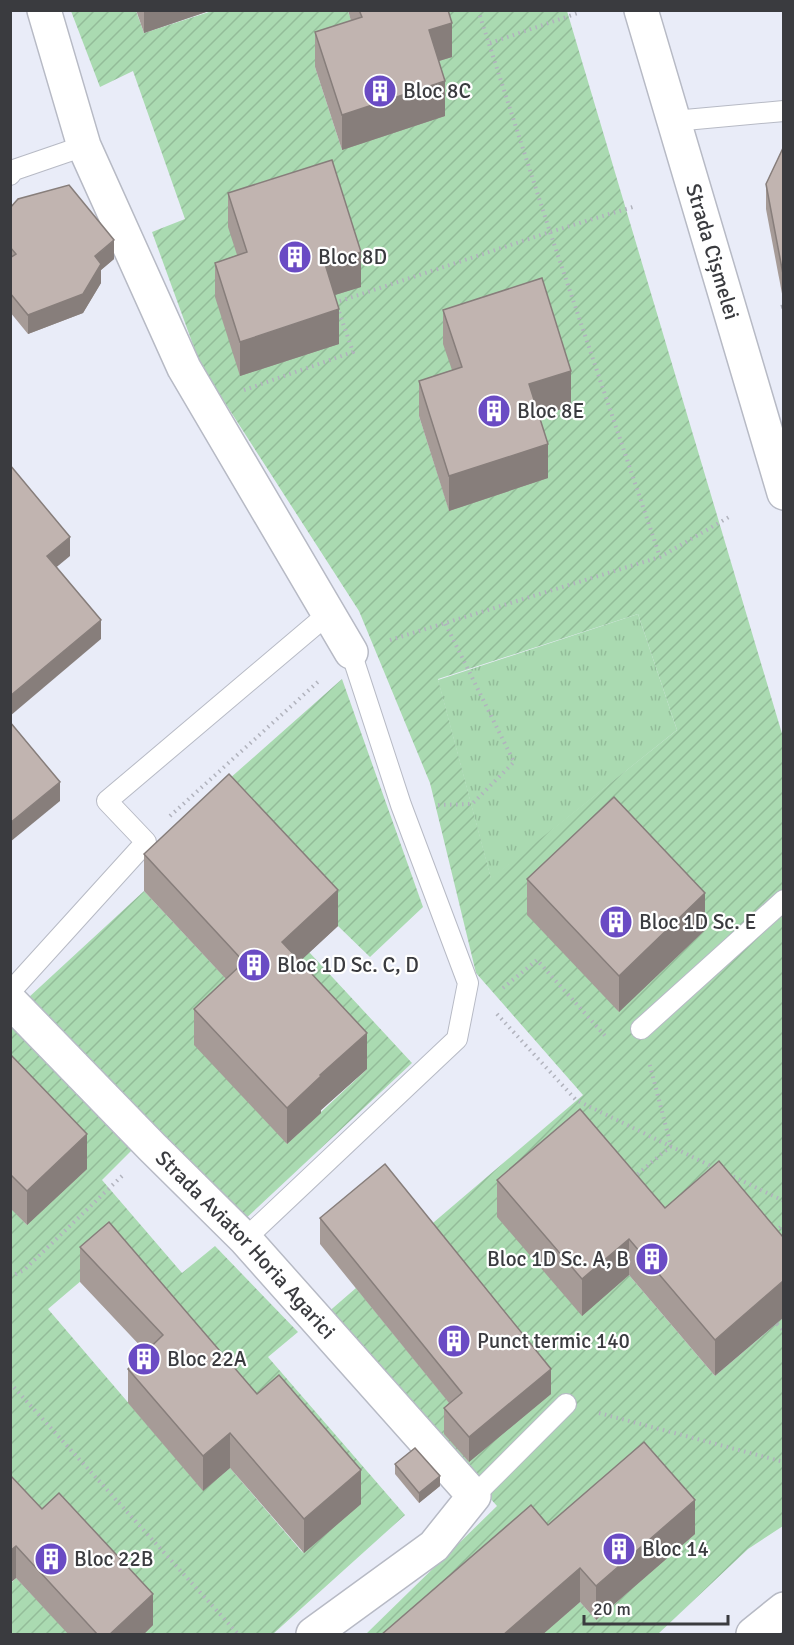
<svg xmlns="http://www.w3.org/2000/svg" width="794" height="1645" font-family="Signika,sans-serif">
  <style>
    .park { fill: url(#park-tufts) }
    .garden { fill: url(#garden-furrows); fill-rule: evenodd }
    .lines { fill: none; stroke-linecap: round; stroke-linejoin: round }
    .lane-casing { stroke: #b7bac5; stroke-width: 22 }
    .street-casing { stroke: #b7bac5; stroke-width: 36 }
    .secondary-casing { stroke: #b7bac5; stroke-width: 36 }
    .path { stroke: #b1b3bd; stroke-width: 4; stroke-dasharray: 1.5 4.5; stroke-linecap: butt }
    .lane { stroke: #fff; stroke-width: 20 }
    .street { stroke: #fff; stroke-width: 33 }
    .secondary { stroke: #fff; stroke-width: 33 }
    .wall { fill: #a69b97 }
    .shaded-wall { fill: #877e7b }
    .building { fill: #c1b4b0; stroke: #877e7b; stroke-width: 1.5 }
    .labels { text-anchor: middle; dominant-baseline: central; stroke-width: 4.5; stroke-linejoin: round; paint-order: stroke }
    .poi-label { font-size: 21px; fill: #3a3b3f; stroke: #fff; text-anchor: start }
    .street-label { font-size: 21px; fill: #3a3b3f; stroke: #fff }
  </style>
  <defs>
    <pattern id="park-tufts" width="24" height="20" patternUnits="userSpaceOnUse" patternTransform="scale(1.5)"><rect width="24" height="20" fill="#aadab1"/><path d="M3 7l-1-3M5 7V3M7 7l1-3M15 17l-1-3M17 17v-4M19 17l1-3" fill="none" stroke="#93bc99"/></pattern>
    <pattern id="garden-furrows" width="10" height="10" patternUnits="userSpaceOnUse" patternTransform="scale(1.5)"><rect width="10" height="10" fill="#aadab1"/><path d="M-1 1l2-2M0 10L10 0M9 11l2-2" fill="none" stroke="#93bc99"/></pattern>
  </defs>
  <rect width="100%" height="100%" fill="#e9ecf8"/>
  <path class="park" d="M 638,614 L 677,730 L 491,879 L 438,680 Z"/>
  <g class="garden">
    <path d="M 71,11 L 136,11 L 144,33 L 212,11 L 348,11 L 362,52 L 315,67 L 342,150 L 429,64 L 437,11 L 567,11 L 783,737 L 783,1274 L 719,1198 L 582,1315 L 629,1275 L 715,1376 L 783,1318 L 783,1526 L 748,1549 L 658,1634 L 542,1634 L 580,1602 L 596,1620 L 694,1534 L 421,1634 L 366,1634 L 497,1506 L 326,1314 L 356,1288 L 486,1448 L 420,1234 L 583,1095 L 476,973 L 430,783 L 359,611 L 200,364 L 152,232 L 185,219 L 133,71 L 100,87 ZM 462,402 L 571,406 L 529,419 L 449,510 L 419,416 ZM 638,614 L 677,730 L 491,878 L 438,679 Z"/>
    <path d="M 342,679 L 423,907 L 370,957 L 338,926 L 229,810 L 211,795 Z"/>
    <path d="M 144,891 L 244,998 L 287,1144 L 367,1069 L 282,978 L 309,952 L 412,1063 L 242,1222 L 28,998 Z"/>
    <path d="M 10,1025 L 134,1148 L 102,1180 L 182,1273 L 215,1246 L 298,1332 L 268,1357 L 405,1515 L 273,1634 L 143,1634 L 11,1507 L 11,1208 L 27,1225 L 11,1088 ZM 109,1257 L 257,1429 L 303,1553 L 230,1468 L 203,1490 L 48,1309 Z"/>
    <path d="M 16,1578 L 69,1634 L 11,1634 L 11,1583 Z"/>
  </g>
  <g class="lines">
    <g class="lane-casing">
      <g id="lane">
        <path d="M 674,121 L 784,111"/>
        <path d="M 10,175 L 14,170 L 84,146"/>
        <path d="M 10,992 L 146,842 L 107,801 L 328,614"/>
        <path d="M 641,1029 L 784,900"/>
        <path d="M 245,1239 L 457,1039 L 468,983 L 401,805 L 351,652"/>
        <path d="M 474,1496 L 566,1404"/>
      </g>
    </g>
    <g class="street-casing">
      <g id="street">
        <path d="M 44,10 L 84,146 L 184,368 L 351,652"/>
        <path id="s1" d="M 10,1001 L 152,1147 L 245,1239 L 474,1496 L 434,1546 L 313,1634"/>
      </g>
    </g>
    <g class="secondary-casing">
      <g id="secondary">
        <path id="s2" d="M 641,10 L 784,493"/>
        <path d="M 753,1634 L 784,1609"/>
      </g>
    </g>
    <g class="path">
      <path d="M 478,10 L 550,232 L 660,557"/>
      <path d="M 490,43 L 578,13"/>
      <path d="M 334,303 L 550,232 L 636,206"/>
      <path d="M 781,307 L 784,306"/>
      <path d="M 244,390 L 353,352 L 338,309"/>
      <path d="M 390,640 L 660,557 L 729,517"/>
      <path d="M 438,805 L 472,804 L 514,762 L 445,623"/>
      <path d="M 170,816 L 320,680"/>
      <path d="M 503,988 L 537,960 L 607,1038"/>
      <path d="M 497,1014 L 576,1100 L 715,1168"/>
      <path d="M 728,1174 L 784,1201"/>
      <path d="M 633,1178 L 671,1146 L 649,1062"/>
      <path d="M 775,1232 L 784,1224"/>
      <path d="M 10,1277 L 24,1270 L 123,1175"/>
      <path d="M 777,1324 L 784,1331"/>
      <path d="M 10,1383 L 238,1634"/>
      <path d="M 599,1413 L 784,1462"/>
    </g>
    <use href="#lane" class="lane"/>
    <use href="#street" class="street"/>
    <use href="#secondary" class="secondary"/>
  </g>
  <g class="wall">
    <path d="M 136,10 L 212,10 L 144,33 Z"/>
    <path d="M 348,10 L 448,10 L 452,57 L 439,61 L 445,116 L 342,150 L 315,67 L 315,32 L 351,21 Z"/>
    <path d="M 783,148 L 783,299 L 766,209 L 766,184 Z"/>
    <path d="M 228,193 L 361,287 L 335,295 L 339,344 L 240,376 L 215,297 L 215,263 L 237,255 L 228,227 Z"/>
    <path d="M 10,208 L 114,259 L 101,270 L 101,283 L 83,313 L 28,334 L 10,312 Z"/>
    <path d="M 443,310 L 571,406 L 539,416 L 548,478 L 449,511 L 419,416 L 419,381 L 452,370 L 443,344 Z"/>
    <path d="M 144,854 L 338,926 L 300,961 L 367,1069 L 321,1110 L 321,1113 L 287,1144 L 194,1045 L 194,1009 L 226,979 L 144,891 Z"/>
    <path d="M 527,879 L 705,930 L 619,1012 L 527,915 Z"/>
    <path d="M 10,1054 L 87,1169 L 27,1225 L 10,1208 Z"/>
    <path d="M 719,1161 L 715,1376 L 629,1275 L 582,1316 L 497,1217 L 497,1180 L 665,1208 Z"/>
    <path d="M 320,1218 L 551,1394 L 469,1462 L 444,1434 L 444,1408 L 449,1403 L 320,1244 Z"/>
    <path d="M 80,1247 L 257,1394 L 361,1504 L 304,1553 L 230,1468 L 203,1491 L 128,1403 L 128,1369 L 146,1352 L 80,1282 Z"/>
    <path d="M 395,1464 L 440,1486 L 419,1503 L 395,1474 Z"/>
    <path d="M 10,1475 L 153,1625 L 143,1635 L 69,1635 L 16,1578 L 10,1583 Z"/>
    <path d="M 548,1525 L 695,1534 L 596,1620 L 580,1602 L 542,1635 L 381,1635 Z"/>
  </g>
  <g class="shaded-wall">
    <path d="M 144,10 L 212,10 L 144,33 Z"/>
    <path d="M 452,23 L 452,57 L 429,64 L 429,30 Z"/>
    <path d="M 445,81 L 445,116 L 342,150 L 342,115 Z"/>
    <path d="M 114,240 L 114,259 L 101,270 L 101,283 L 83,313 L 28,334 L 28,315 Z"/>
    <path d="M 361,252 L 361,287 L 325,298 L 325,264 Z"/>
    <path d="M 339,309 L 339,344 L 240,376 L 240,342 Z"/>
    <path d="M 571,371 L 571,406 L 529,419 L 529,384 Z"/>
    <path d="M 548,444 L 548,478 L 449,511 L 449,476 Z"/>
    <path d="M 70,537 L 70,556 L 47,575 L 47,556 Z"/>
    <path d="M 101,620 L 101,639 L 10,716 L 10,696 Z"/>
    <path d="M 60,782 L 60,801 L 10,842 L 10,823 Z"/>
    <path d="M 338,890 L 338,926 L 282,978 L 282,942 Z"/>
    <path d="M 705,893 L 705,930 L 619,1012 L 619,976 Z"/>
    <path d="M 367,1033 L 367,1069 L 321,1110 L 321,1113 L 287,1144 L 287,1108 L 320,1075 Z"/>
    <path d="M 87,1134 L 87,1169 L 27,1225 L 27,1191 Z"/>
    <path d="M 629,1239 L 629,1275 L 582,1316 L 582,1279 Z"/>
    <path d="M 783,1281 L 783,1318 L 715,1376 L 715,1340 Z"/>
    <path d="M 551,1369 L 551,1394 L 469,1462 L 469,1437 Z"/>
    <path d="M 230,1433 L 230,1468 L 203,1491 L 203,1456 Z"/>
    <path d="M 361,1470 L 361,1504 L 304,1553 L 304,1519 Z"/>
    <path d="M 440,1476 L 440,1486 L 419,1503 L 419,1493 Z"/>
    <path d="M 695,1500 L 695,1534 L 596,1620 L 596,1586 Z"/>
    <path d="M 16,1546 L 16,1578 L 10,1583 L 10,1551 Z"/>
    <path d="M 580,1568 L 580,1602 L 542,1635 L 503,1635 Z"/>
    <path d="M 153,1594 L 153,1625 L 143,1635 L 109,1635 Z"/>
  </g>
  <g class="building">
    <path d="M 359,10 L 448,10 L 452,23 L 429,30 L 445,81 L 342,115 L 315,32 L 362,17 Z"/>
    <path d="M 783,148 L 783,274 L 766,184 Z"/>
    <path d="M 332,160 L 361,252 L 325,264 L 339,309 L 240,342 L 215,263 L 247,252 L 228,193 Z"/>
    <path d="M 69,185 L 114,240 L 95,256 L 101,264 L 83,294 L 28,315 L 10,293 L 10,258 L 16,254 L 10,247 L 10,208 L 18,199 Z"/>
    <path d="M 542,278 L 571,371 L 529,384 L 548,444 L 449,476 L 419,381 L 462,367 L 443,310 Z"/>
    <path d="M 10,465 L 70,537 L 47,556 L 101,620 L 10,696 Z"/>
    <path d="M 10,722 L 60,782 L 10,823 Z"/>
    <path d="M 229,774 L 338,890 L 282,942 L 367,1033 L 320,1075 L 321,1076 L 287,1108 L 194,1009 L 244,962 L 144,854 Z"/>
    <path d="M 614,797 L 705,893 L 619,976 L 527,879 Z"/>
    <path d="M 10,1054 L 87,1134 L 27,1191 L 10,1174 Z"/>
    <path d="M 580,1109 L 665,1208 L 719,1161 L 783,1237 L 783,1281 L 715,1340 L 629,1239 L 582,1279 L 497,1180 Z"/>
    <path d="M 385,1164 L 551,1369 L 469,1437 L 444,1408 L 462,1393 L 320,1218 Z"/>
    <path d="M 109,1222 L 257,1394 L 279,1375 L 361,1470 L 304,1519 L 230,1433 L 203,1456 L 128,1369 L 163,1335 L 80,1247 Z"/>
    <path d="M 644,1442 L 695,1500 L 596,1586 L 580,1568 L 503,1635 L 381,1635 L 531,1505 L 548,1525 Z"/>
    <path d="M 415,1448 L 440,1476 L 419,1493 L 395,1464 Z"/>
    <path d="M 10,1475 L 42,1509 L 59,1493 L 153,1594 L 109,1635 L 98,1635 L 16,1546 L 10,1551 Z"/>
  </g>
  <defs>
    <g id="building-disc" transform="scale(1.725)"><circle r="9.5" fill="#6a4bc4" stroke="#fff"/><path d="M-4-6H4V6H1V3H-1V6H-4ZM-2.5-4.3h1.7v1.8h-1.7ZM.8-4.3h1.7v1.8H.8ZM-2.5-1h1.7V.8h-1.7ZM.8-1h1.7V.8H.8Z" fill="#fff"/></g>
  </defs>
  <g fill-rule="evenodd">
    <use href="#building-disc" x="380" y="91"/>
    <use href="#building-disc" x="295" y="257"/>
    <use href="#building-disc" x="494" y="411"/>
    <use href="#building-disc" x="616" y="922"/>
    <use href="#building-disc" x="254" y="965"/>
    <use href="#building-disc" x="652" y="1259"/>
    <use href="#building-disc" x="454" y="1341"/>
    <use href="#building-disc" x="144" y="1359"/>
    <use href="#building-disc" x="619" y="1549"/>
    <use href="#building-disc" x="51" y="1559"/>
  </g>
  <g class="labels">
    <g class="poi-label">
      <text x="403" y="91">Bloc 8C</text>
      <text x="318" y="257">Bloc 8D</text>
      <text x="517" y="411">Bloc 8E</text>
      <text x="639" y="922">Bloc 1D Sc. E</text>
      <text x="277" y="965">Bloc 1D Sc. C, D</text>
      <text x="629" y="1259" text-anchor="end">Bloc 1D Sc. A, B</text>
      <text x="477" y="1341">Punct termic 140</text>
      <text x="167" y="1359">Bloc 22A</text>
      <text x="642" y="1549">Bloc 14</text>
      <text x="74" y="1559">Bloc 22B</text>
    </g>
    <g class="street-label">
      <text stroke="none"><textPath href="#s2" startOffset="252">Strada Cișmelei</textPath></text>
      <text stroke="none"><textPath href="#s1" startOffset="339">Strada Aviator Horia Agarici</textPath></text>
    </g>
  </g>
  <rect width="794" height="1645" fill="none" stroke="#3a3b3f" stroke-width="24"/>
  <path d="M584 1615v9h144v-9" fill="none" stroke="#3a3b3f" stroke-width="3"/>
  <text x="593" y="1615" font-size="18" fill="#3a3b3f" stroke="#ffffff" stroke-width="4.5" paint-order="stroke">20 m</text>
</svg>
